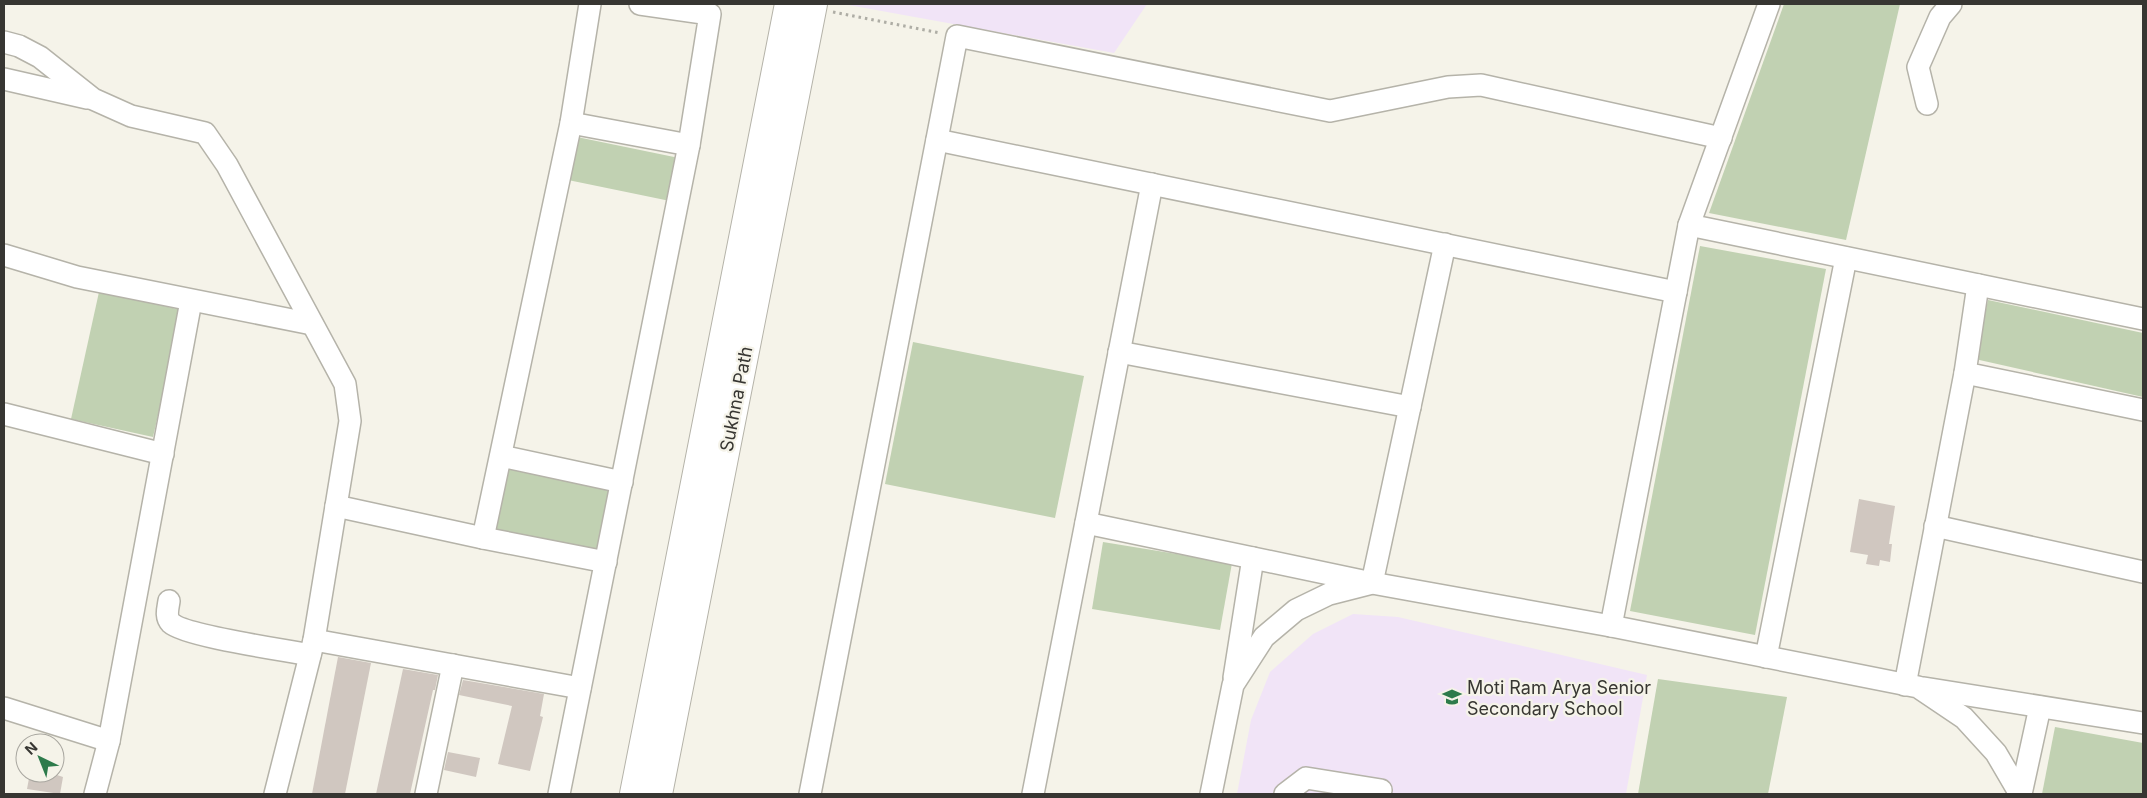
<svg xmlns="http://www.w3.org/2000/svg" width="2147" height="798" font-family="Inter,sans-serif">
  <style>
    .education { fill: #f1e4f7 }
    .green { fill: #c1d1b2 }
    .building { fill: #d0c7c0 }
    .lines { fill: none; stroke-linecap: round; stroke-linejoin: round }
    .minor-casing { stroke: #b5b3a9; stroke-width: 24 }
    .major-casing { stroke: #b5b3a9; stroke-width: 30 }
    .path { stroke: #aeada5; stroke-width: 3; stroke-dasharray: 2.5 4; stroke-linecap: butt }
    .minor { stroke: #fff; stroke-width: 21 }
    .major { stroke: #fff; stroke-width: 28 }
    .labels { text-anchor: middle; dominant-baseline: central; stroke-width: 4.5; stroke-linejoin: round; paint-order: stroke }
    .street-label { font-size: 18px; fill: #373632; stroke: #f5f3e9 }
    .poi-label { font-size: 18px; fill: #373632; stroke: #f5f3e9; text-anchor: start }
  </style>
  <rect width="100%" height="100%" fill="#f5f3e9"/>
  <g class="education">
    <path d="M 843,4 L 1147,4 L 1114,53 Z"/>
    <path d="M 1353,614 L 1398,617 L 1647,675 L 1626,794 L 1237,794 L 1251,720 L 1270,672 L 1313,634 Z"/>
  </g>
  <g class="green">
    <path d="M 1784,4 L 1900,4 L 1846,240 L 1709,213 Z"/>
    <path d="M 577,137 L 679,158 L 670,201 L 568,180 Z"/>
    <path d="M 1700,246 L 1826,269 L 1755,635 L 1630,611 Z"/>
    <path d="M 99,292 L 182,310 L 153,437 L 71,419 Z"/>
    <path d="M 1988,300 L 2143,333 L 2143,397 L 1975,359 Z"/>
    <path d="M 913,342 L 1084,376 L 1055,518 L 885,484 Z"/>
    <path d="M 506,465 L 616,488 L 601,555 L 492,531 Z"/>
    <path d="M 1103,542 L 1232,563 L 1220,630 L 1092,609 Z"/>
    <path d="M 1658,679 L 1787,697 L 1768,794 L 1638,794 Z"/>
    <path d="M 2055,727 L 2143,743 L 2143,794 L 2042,794 Z"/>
  </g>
  <g class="building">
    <path d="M 1859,499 L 1895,506 L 1889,544 L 1892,544 L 1890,562 L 1880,560 L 1879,566 L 1866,564 L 1868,555 L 1850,552 Z"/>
    <path d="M 338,657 L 371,663 L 345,794 L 312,794 Z"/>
    <path d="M 403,669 L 438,675 L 435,690 L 433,690 L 410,794 L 376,794 Z"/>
    <path d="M 463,680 L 544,694 L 540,716 L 543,717 L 530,771 L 498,764 L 512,706 L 459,695 Z"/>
    <path d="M 448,752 L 480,758 L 476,777 L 444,770 Z"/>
    <path d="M 30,773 L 51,773 L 63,777 L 60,794 L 27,789 Z"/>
  </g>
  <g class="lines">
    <g class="minor-casing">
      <g id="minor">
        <path d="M 4,42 L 19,46 L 40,57 L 93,99 L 131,116 L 205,133 L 227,165 L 345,384 L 350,421 L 314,640 L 275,794"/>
        <path d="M 4,79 L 87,98"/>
        <path d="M 1927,104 L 1918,67 L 1940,17 L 1951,4"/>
        <path d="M 571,123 L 689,145"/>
        <path d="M 937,140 L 1676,292"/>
        <path d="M 1689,225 L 2143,319"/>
        <path d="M 4,255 L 77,277 L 312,324"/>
        <path d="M 1978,285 L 1965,373 L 2143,410"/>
        <path d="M 1119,352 L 1410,407"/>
        <path d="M 4,414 L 163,454"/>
        <path d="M 501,456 L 622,482"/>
        <path d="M 336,506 L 483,538 L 606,562"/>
        <path d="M 1086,523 L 1372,583 L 1445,244"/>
        <path d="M 1935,526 L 2143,572"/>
        <path d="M 483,538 L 571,123 L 590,4"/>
        <path d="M 169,601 C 168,608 165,617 171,623 C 185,636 285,650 310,655"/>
        <path d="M 1611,626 L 1689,225 L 1769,4"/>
        <path d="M 314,640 L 580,688"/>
        <path d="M 1766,657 L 1846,258"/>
        <path d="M 1234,678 L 1253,558"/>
        <path d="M 1905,685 L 1965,373"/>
        <path d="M 1924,688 L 2143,723"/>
        <path d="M 4,708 L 109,741"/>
        <path d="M 95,794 L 109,741 L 191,301"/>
        <path d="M 426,794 L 453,665"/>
        <path d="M 559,794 L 689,145 L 710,14 L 640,4"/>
        <path d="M 810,794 L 957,36 L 1330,111 L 1448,87 L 1481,85 L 1721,138"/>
        <path d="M 1033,794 L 1152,184"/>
        <path d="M 1211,794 L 1233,685 L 1264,637 L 1296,610 L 1329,594 L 1372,583 L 1611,626 L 1918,687 L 1964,718 L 1996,753 L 2020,794"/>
        <path d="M 1285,794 L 1306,778 L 1381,790"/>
        <path d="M 2021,794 L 2040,707"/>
      </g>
    </g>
    <g class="major-casing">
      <g id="major">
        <path d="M 634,794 L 789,4"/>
        <path d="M 658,794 L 813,4"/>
      </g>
    </g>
    <path class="path" d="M 833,12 L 940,33"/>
    <use href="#minor" class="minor"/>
    <use href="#major" class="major"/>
  </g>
  <defs>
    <g id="school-bare" transform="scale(1.5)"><path d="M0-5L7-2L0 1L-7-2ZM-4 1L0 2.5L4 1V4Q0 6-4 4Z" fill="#2d7b4b" stroke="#f5f3e9" stroke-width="2.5" paint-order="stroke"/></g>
  </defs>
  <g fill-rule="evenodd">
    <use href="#school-bare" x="1452" y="697"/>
  </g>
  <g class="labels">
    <g class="street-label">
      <text transform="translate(736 399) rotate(-79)">Sukhna Path</text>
    </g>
    <g class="poi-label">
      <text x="1467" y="687">Moti Ram Arya Senior<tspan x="1467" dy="21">Secondary School</tspan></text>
    </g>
  </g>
  <rect width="2147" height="798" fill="none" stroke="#373632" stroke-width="10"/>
  <g transform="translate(40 758) rotate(317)"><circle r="24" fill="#f5f3e9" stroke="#a9a7a0"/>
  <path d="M0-4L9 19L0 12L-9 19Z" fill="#2d7b4b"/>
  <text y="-8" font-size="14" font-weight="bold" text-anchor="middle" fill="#373632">N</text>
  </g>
</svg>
